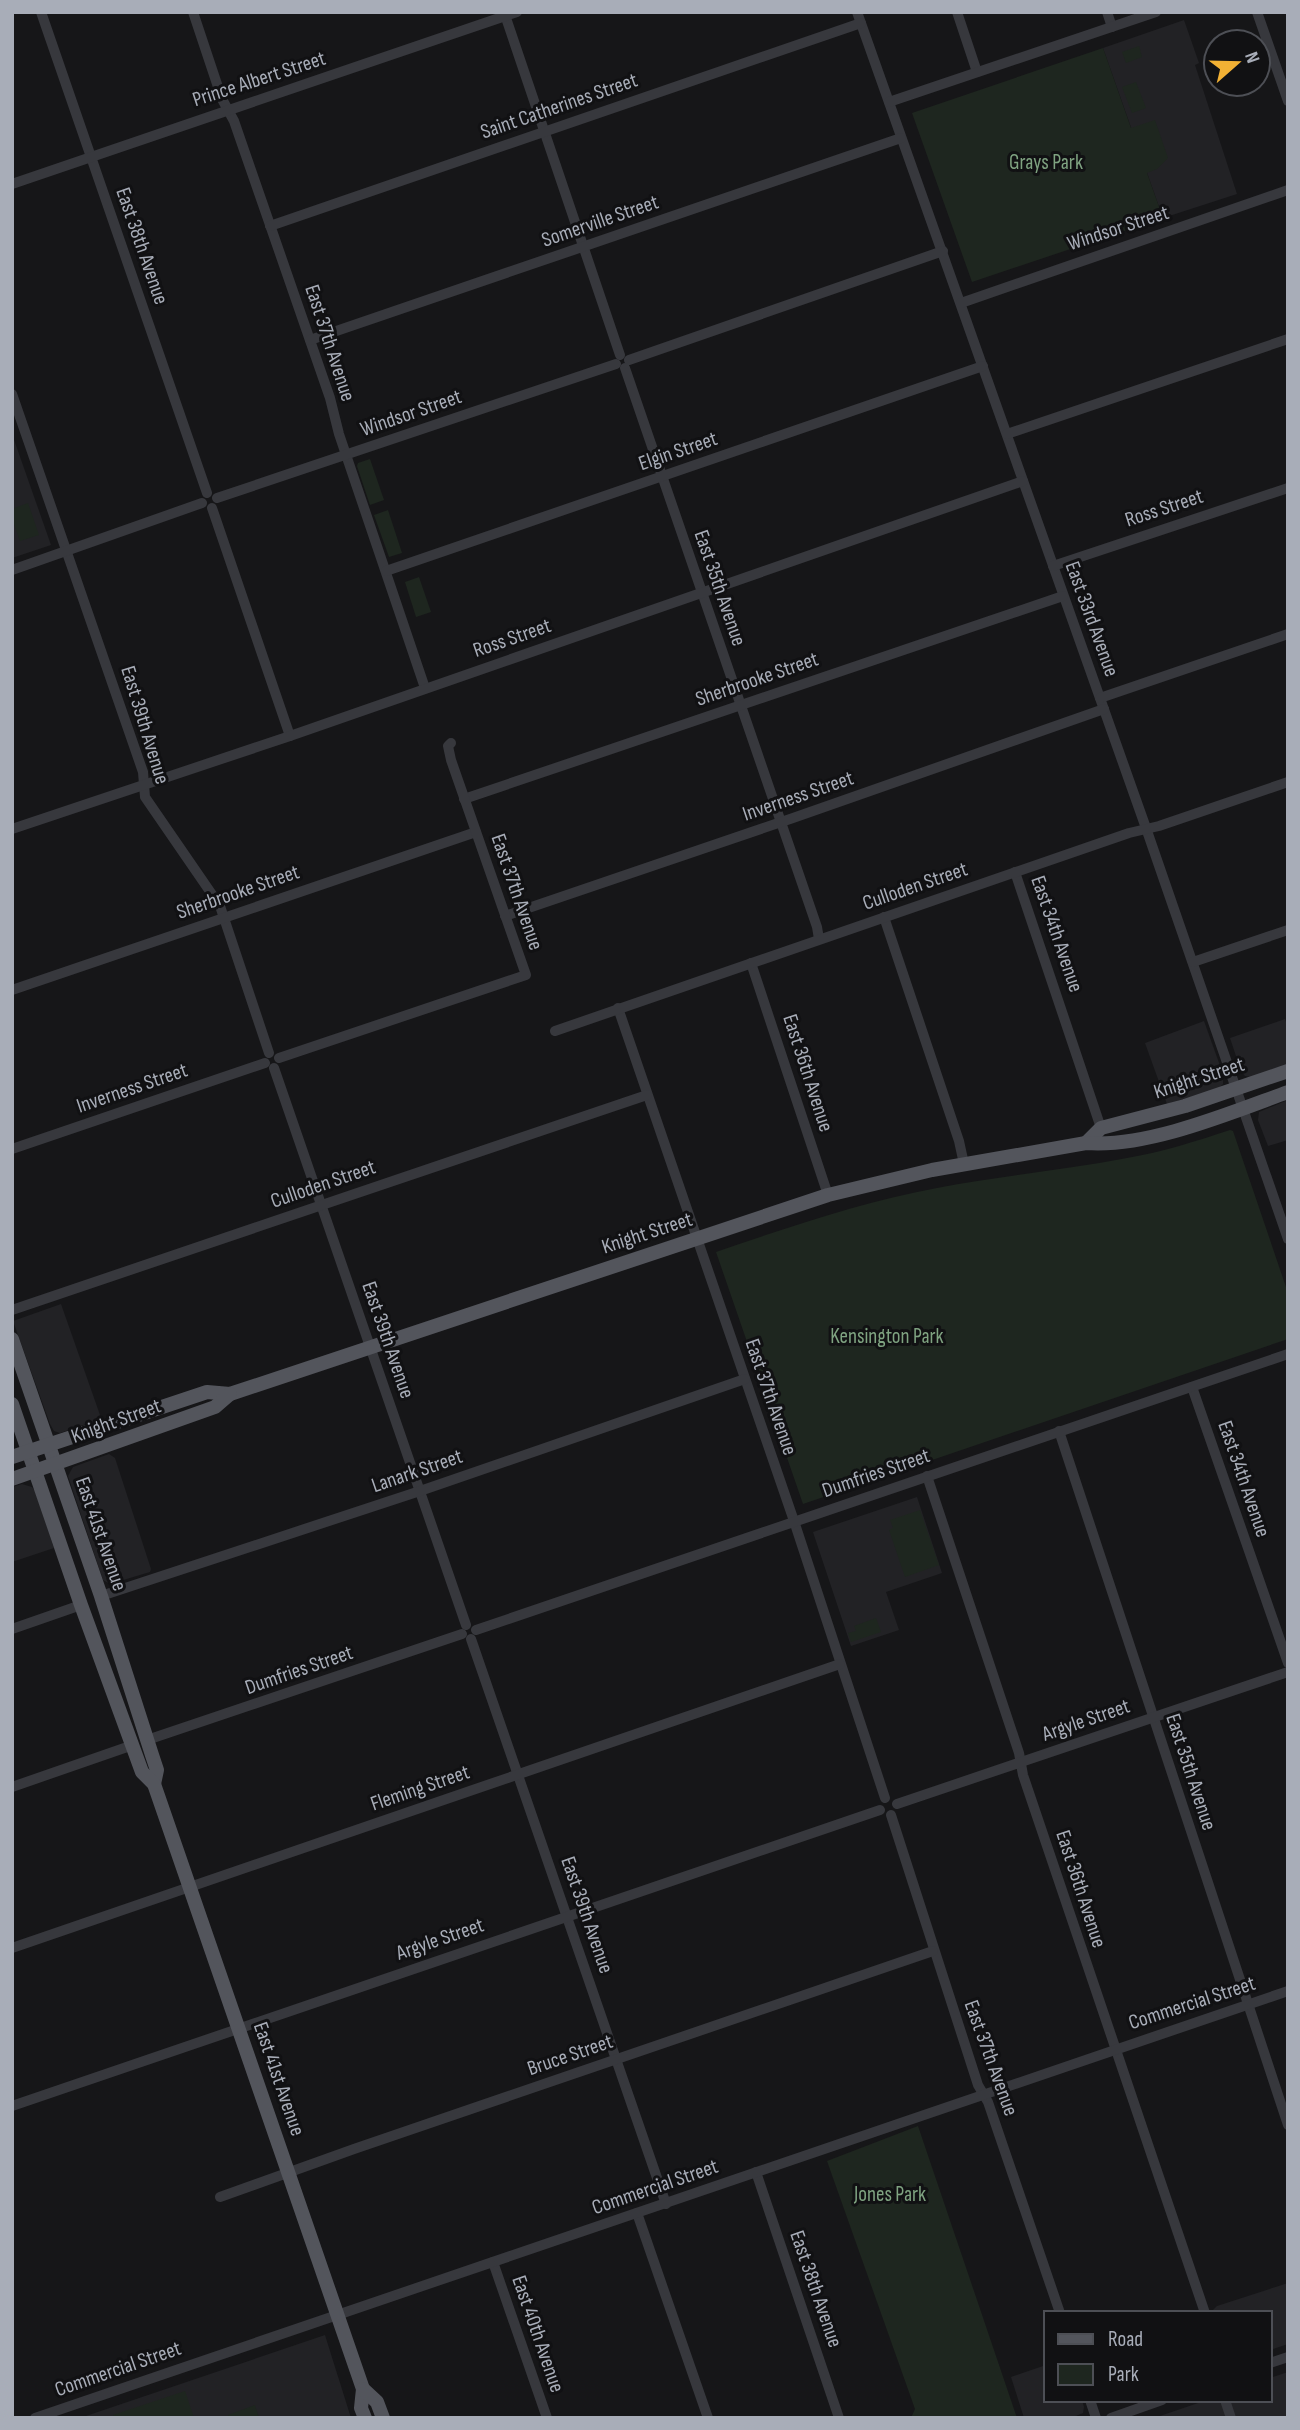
<svg xmlns="http://www.w3.org/2000/svg" width="1300" height="2430" font-family="'Sofia Sans Condensed',sans-serif">
  <style>
    .built { fill: #222225 }
    .green { fill: #1e261f }
    .lines { fill: none; stroke-linecap: round; stroke-linejoin: round }
    .minor { stroke: #37383d; stroke-width: 10 }
    .major { stroke: #53555c; stroke-width: 14 }
    .labels { text-anchor: middle; dominant-baseline: central; stroke-width: 6; stroke-linejoin: round; paint-order: stroke }
    .street-label { font-size: 21px; fill: #a8adb8; stroke: #111113 }
    .park-label { font-size: 21px; fill: #7fa381; stroke: #111113 }
  </style>
  <rect width="100%" height="100%" fill="#161618"/>
  <g class="built">
    <path d="M 1184,20 L 1199,63 L 1195,65 L 1237,194 L 1163,218 L 1103,48 Z"/>
    <path d="M 12,434 L 51,545 L 12,558 Z"/>
    <path d="M 1285,1019 L 1288,1027 L 1288,1064 L 1251,1077 L 1245,1076 L 1241,1071 L 1230,1038 Z"/>
    <path d="M 1204,1021 L 1223,1074 L 1223,1084 L 1219,1088 L 1167,1104 L 1145,1043 Z"/>
    <path d="M 1288,1100 L 1288,1140 L 1268,1146 L 1258,1120 L 1259,1112 Z"/>
    <path d="M 61,1304 L 100,1415 L 98,1420 L 60,1433 L 54,1431 L 50,1424 L 13,1321 Z"/>
    <path d="M 109,1454 L 115,1458 L 151,1569 L 150,1572 L 110,1584 L 103,1580 L 68,1476 L 73,1467 Z"/>
    <path d="M 22,1484 L 32,1487 L 35,1491 L 54,1548 L 12,1562 L 12,1487 Z"/>
    <path d="M 917,1497 L 942,1573 L 886,1592 L 899,1630 L 851,1646 L 813,1532 Z"/>
    <path d="M 1288,2283 L 1288,2344 L 1270,2350 L 1270,2313 L 1214,2313 L 1213,2310 L 1217,2306 Z"/>
    <path d="M 325,2335 L 351,2418 L 80,2418 Z"/>
    <path d="M 1046,2365 L 1046,2400 L 1082,2400 L 1084,2407 L 1083,2413 L 1071,2418 L 1024,2418 L 1011,2377 Z"/>
    <path d="M 1288,2372 L 1288,2418 L 1154,2418 L 1207,2400 L 1270,2400 L 1270,2378 Z"/>
  </g>
  <g class="green">
    <path d="M 1139,46 L 1142,57 L 1126,63 L 1122,52 Z"/>
    <path d="M 1103,48 L 1131,128 L 1155,120 L 1168,158 L 1157,169 L 1147,173 L 1163,218 L 972,282 L 912,113 Z"/>
    <path d="M 1136,82 L 1146,108 L 1132,113 L 1122,87 Z"/>
    <path d="M 370,459 L 384,500 L 370,505 L 357,466 L 358,463 Z"/>
    <path d="M 28,503 L 39,535 L 20,541 L 12,519 L 12,509 Z"/>
    <path d="M 388,510 L 402,553 L 389,557 L 374,515 Z"/>
    <path d="M 419,577 L 431,612 L 416,617 L 405,582 Z"/>
    <path d="M 1230,1130 L 1233,1131 L 1288,1293 L 1288,1339 L 803,1504 L 716,1252 C 789,1227 862,1202 937,1188 C 1000,1176 1064,1170 1127,1158 C 1162,1152 1197,1141 1230,1130 Z"/>
    <path d="M 920,1510 L 939,1565 L 905,1577 L 889,1530 L 893,1528 L 890,1520 Z"/>
    <path d="M 876,1618 L 881,1632 L 851,1642 L 848,1633 L 856,1631 L 854,1626 Z"/>
    <path d="M 918,2126 L 1017,2418 L 911,2418 L 915,2409 L 827,2161 Z"/>
    <path d="M 185,2391 L 194,2418 L 114,2418 L 113,2415 Z"/>
    <path d="M 255,2405 L 259,2418 L 229,2418 L 228,2415 Z"/>
  </g>
  <g class="lines">
    <g class="minor">
      <path d="M 41,12 L 207,493"/>
      <path d="M 193,12 L 222,99 L 234,121 L 330,398 L 339,434 L 425,688"/>
      <path d="M 504,12 L 620,355"/>
      <path d="M 857,12 L 1146,828 L 1288,1239"/>
      <path d="M 957,12 L 977,72"/>
      <path d="M 1107,12 L 1112,27"/>
      <path d="M 1257,12 L 1288,101"/>
      <path d="M 889,102 L 1156,12"/>
      <path d="M 12,184 L 517,12"/>
      <path d="M 270,226 L 861,23"/>
      <path d="M 961,303 L 1288,190"/>
      <path d="M 310,340 L 901,138"/>
      <path d="M 629,360 L 943,251"/>
      <path d="M 625,368 L 817,927 L 819,939"/>
      <path d="M 12,394 L 143,772 L 145,797 L 220,906 L 269,1053"/>
      <path d="M 1007,434 L 1288,339"/>
      <path d="M 217,498 L 616,364"/>
      <path d="M 212,508 L 290,736"/>
      <path d="M 1053,566 L 1288,488"/>
      <path d="M 12,570 L 202,503"/>
      <path d="M 386,571 L 983,366"/>
      <path d="M 1100,698 L 1288,634"/>
      <path d="M 464,799 L 1063,596"/>
      <path d="M 12,829 L 290,736 L 1023,481"/>
      <path d="M 1015,872 L 1101,1128"/>
      <path d="M 505,916 L 793,818 L 1104,709"/>
      <path d="M 884,917 L 959,1141 L 964,1164"/>
      <path d="M 1193,962 L 1288,930"/>
      <path d="M 751,963 L 828,1195"/>
      <path d="M 12,990 L 476,832"/>
      <path d="M 618,1008 L 794,1521 L 885,1798"/>
      <path d="M 555,1031 L 1129,833 L 1159,826 L 1288,782"/>
      <path d="M 279,1058 L 526,975 L 451,760 L 448,746 L 451,743"/>
      <path d="M 274,1068 L 466,1625"/>
      <path d="M 12,1149 L 265,1063"/>
      <path d="M 12,1310 L 647,1095"/>
      <path d="M 1192,1387 L 1288,1663"/>
      <path d="M 1059,1431 L 1288,2125"/>
      <path d="M 927,1476 L 1019,1753 L 1023,1775 L 1205,2313"/>
      <path d="M 101,1596 L 420,1491 L 745,1379"/>
      <path d="M 12,1629 L 81,1605"/>
      <path d="M 476,1630 L 1288,1354"/>
      <path d="M 471,1639 L 666,2204"/>
      <path d="M 147,1740 L 462,1634"/>
      <path d="M 12,1787 L 133,1745"/>
      <path d="M 897,1804 L 1288,1672"/>
      <path d="M 891,1815 L 978,2085 L 988,2102 L 1060,2313"/>
      <path d="M 12,1948 L 840,1664"/>
      <path d="M 12,2106 L 880,1810"/>
      <path d="M 756,2172 L 839,2418"/>
      <path d="M 220,2197 L 354,2149 L 933,1951"/>
      <path d="M 637,2213 L 708,2418"/>
      <path d="M 493,2262 L 547,2418"/>
      <path d="M 1270,2363 L 1288,2357"/>
      <path d="M 1090,2400 L 1096,2418"/>
      <path d="M 1225,2400 L 1231,2418"/>
      <path d="M 35,2418 L 1288,1991"/>
      <path d="M 1111,2418 L 1162,2400"/>
    </g>
    <g class="major">
      <path d="M 1086,1143 L 1101,1128 L 1185,1106 L 1288,1071"/>
      <path d="M 12,1339 L 101,1596 L 152,1755 L 157,1770 L 154,1784"/>
      <path d="M 12,1404 L 81,1605 L 142,1772 L 154,1784 L 363,2389 L 361,2408 L 365,2418"/>
      <path d="M 12,1457 L 207,1392 L 230,1394 L 828,1195 L 932,1170 L 1086,1143 C 1147,1148 1230,1113 1288,1092"/>
      <path d="M 12,1479 L 215,1407 L 230,1394"/>
      <path d="M 363,2389 L 377,2402 L 383,2418"/>
    </g>
  </g>
  <g class="labels">
    <g class="street-label">
      <text transform="translate(259 79) rotate(-18)">Prince Albert Street</text>
      <text transform="translate(559 106) rotate(-19)">Saint Catherines Street</text>
      <text transform="translate(600 221) rotate(-19)">Somerville Street</text>
      <text transform="translate(1118 228) rotate(-18)">Windsor Street</text>
      <text transform="translate(142 246) rotate(71)">East 38th Avenue</text>
      <text transform="translate(330 343) rotate(72)">East 37th Avenue</text>
      <text transform="translate(411 413) rotate(-19)">Windsor Street</text>
      <text transform="translate(678 451) rotate(-19)">Elgin Street</text>
      <text transform="translate(1164 508) rotate(-18)">Ross Street</text>
      <text transform="translate(720 588) rotate(71)">East 35th Avenue</text>
      <text transform="translate(1092 619) rotate(70)">East 33rd Avenue</text>
      <text transform="translate(512 638) rotate(-19)">Ross Street</text>
      <text transform="translate(757 679) rotate(-19)">Sherbrooke Street</text>
      <text transform="translate(145 725) rotate(73)">East 39th Avenue</text>
      <text transform="translate(798 796) rotate(-19)">Inverness Street</text>
      <text transform="translate(915 886) rotate(-19)">Culloden Street</text>
      <text transform="translate(238 892) rotate(-19)">Sherbrooke Street</text>
      <text transform="translate(517 892) rotate(71)">East 37th Avenue</text>
      <text transform="translate(1057 934) rotate(71)">East 34th Avenue</text>
      <text transform="translate(808 1073) rotate(72)">East 36th Avenue</text>
      <text transform="translate(1199 1078) rotate(-18)">Knight Street</text>
      <text transform="translate(132 1088) rotate(-19)">Inverness Street</text>
      <text transform="translate(323 1184) rotate(-19)">Culloden Street</text>
      <text transform="translate(647 1233) rotate(-18)">Knight Street</text>
      <text transform="translate(388 1340) rotate(71)">East 39th Avenue</text>
      <text transform="translate(771 1397) rotate(71)">East 37th Avenue</text>
      <text transform="translate(116 1421) rotate(-20)">Knight Street</text>
      <text transform="translate(417 1471) rotate(-19)">Lanark Street</text>
      <text transform="translate(876 1473) rotate(-19)">Dumfries Street</text>
      <text transform="translate(1244 1479) rotate(71)">East 34th Avenue</text>
      <text transform="translate(101 1534) rotate(71)">East 41st Avenue</text>
      <text transform="translate(299 1670) rotate(-19)">Dumfries Street</text>
      <text transform="translate(1086 1720) rotate(-19)">Argyle Street</text>
      <text transform="translate(1191 1772) rotate(72)">East 35th Avenue</text>
      <text transform="translate(420 1788) rotate(-19)">Fleming Street</text>
      <text transform="translate(1081 1889) rotate(72)">East 36th Avenue</text>
      <text transform="translate(587 1915) rotate(71)">East 39th Avenue</text>
      <text transform="translate(440 1939) rotate(-19)">Argyle Street</text>
      <text transform="translate(1192 2003) rotate(-18)">Commercial Street</text>
      <text transform="translate(570 2055) rotate(-19)">Bruce Street</text>
      <text transform="translate(991 2058) rotate(70)">East 37th Avenue</text>
      <text transform="translate(279 2079) rotate(71)">East 41st Avenue</text>
      <text transform="translate(655 2187) rotate(-19)">Commercial Street</text>
      <text transform="translate(816 2289) rotate(71)">East 38th Avenue</text>
      <text transform="translate(538 2334) rotate(71)">East 40th Avenue</text>
      <text transform="translate(118 2369) rotate(-19)">Commercial Street</text>
    </g>
    <g class="park-label">
      <text x="1046" y="162">Grays Park</text>
      <text x="887" y="1336">Kensington Park</text>
      <text x="890" y="2194">Jones Park</text>
    </g>
  </g>
  <rect width="1300" height="2430" fill="none" stroke="#a8adb8" stroke-width="28"/>
  <rect x="1044" y="2311" width="228" height="91" fill="#111113" stroke="#4d4f55" stroke-width="2"/>
  <rect x="1058" y="2334" width="35" height="10" fill="#53555c" stroke="#4d4f55" stroke-width="2"/>
  <text x="1108" y="2346" font-size="21" fill="#a8adb8">Road</text>
  <rect x="1058" y="2364" width="35" height="21" fill="#1e261f" stroke="#4d4f55" stroke-width="2"/>
  <text x="1108" y="2381" font-size="21" fill="#a8adb8">Park</text>
  <g transform="translate(1237 63) rotate(70)"><circle r="33" fill="#111113" stroke="#4d4f55" stroke-width="2"/>
  <path d="M0-5L12 26L0 18L-12 26Z" fill="#f2b134"/>
  <text y="-10" font-size="19" font-weight="bold" text-anchor="middle" fill="#a8adb8">N</text>
  </g>
</svg>
